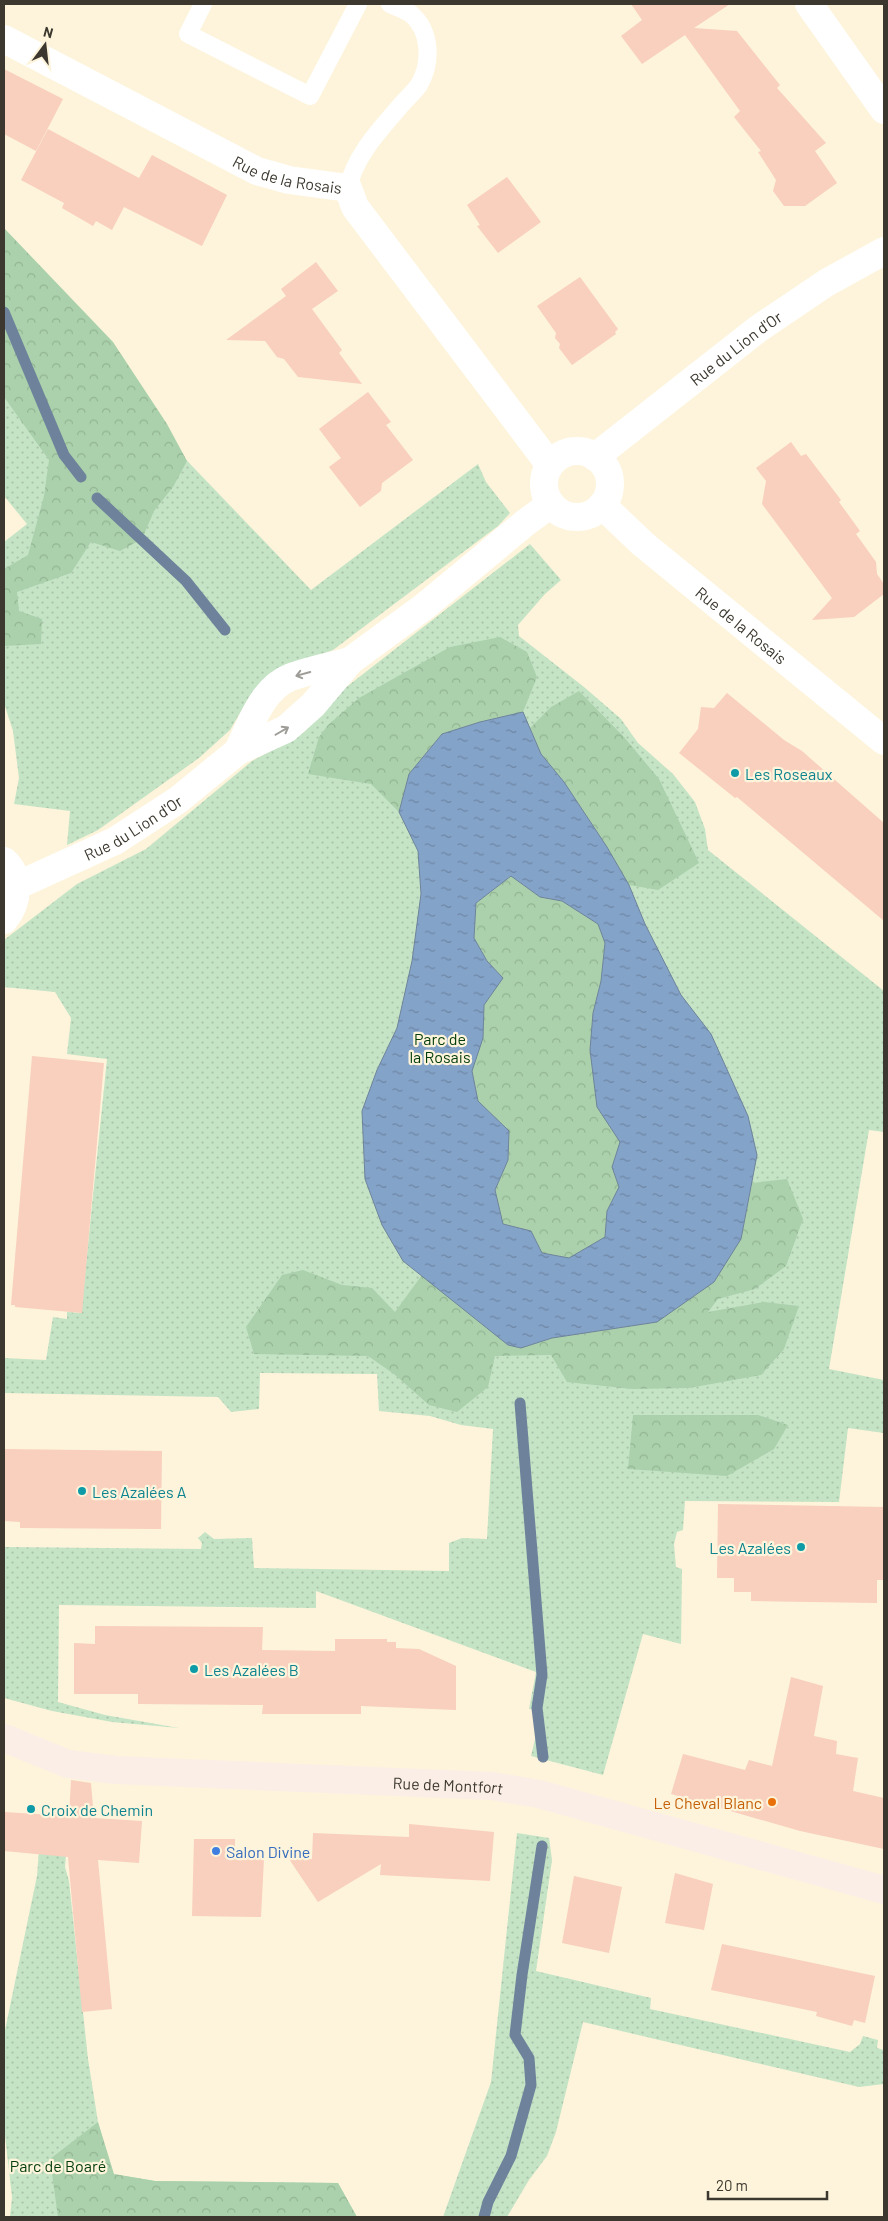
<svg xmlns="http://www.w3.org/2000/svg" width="888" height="2221" font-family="Barlow,sans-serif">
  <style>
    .grass { fill: url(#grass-dots) }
    .forest { fill: url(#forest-crowns) }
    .water { fill: url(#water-ripples); stroke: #6e839b; fill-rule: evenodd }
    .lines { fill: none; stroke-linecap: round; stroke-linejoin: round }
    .stream { stroke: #6e839b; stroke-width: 11 }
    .building { fill: #f9cfbe }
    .service { stroke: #fff; stroke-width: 18 }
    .minor { stroke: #fff; stroke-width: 28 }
    .secondary { stroke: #fbeee7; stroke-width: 28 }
    .oneway { stroke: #9e9c97 }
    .culture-dot { fill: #0f9aa8; stroke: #fdf4db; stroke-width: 2 }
    .food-dot { fill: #e8710a; stroke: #fdf4db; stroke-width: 2 }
    .shop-dot { fill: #3f7fe0; stroke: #fdf4db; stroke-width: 2 }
    .labels { text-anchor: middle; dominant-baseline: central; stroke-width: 4.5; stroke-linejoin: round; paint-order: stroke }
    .street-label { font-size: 16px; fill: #3c382f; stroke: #fdf4db }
    .culture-label { font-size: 16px; fill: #0d838f; stroke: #fdf4db; text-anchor: start }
    .park-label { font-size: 16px; fill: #013c0b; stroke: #fdf4db }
    .food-label { font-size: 16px; fill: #c56008; stroke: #fdf4db; text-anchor: end }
    .shop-label { font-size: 16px; fill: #366cbe; stroke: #fdf4db; text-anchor: start }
  </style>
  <defs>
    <pattern id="grass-dots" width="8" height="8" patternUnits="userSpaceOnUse" patternTransform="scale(1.25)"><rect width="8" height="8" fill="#c5e4c5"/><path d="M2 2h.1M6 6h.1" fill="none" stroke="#aac4aa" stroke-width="1.8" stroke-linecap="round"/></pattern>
    <pattern id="forest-crowns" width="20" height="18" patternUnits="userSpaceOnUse" patternTransform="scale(1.25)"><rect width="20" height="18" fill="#aad1ab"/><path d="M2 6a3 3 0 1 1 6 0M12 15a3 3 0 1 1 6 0" fill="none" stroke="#93b493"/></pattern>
    <pattern id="water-ripples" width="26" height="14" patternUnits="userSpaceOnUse" patternTransform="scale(1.25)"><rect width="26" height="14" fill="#84a3c9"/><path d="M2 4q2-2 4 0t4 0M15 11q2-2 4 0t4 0" fill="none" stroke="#6d86a4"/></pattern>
  </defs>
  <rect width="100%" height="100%" fill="#fdf4db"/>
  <g class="grass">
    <path d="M 4,230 L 31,298 L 311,590 L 478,464 L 486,482 L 510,513 L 498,526 L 333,650 L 307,660 L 250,696 L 230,730 L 199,758 L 98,830 L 67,845 L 70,811 L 14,804 L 19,778 L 13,731 L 4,703 L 4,542 L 27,524 L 4,496 Z"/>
    <path d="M 530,544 L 561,580 L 545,594 L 518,625 L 519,636 L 584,687 L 621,719 L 638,743 L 673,774 L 695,802 L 705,829 L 708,850 L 884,991 L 884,1132 L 869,1130 L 829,1369 L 884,1380 L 884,1433 L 848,1428 L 839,1502 L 685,1501 L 683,1530 L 677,1532 L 674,1544 L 676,1567 L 682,1569 L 681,1644 L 643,1634 L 603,1775 L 531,1756 L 542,1710 L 529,1709 L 536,1672 L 316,1591 L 316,1608 L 59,1605 L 58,1702 L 105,1715 L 179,1728 L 112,1722 L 52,1711 L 4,1698 L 4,1547 L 201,1549 L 202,1543 L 198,1538 L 205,1532 L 214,1539 L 252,1538 L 254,1568 L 449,1571 L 449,1543 L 462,1538 L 487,1539 L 493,1429 L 461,1425 L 430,1416 L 379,1411 L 377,1374 L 260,1373 L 259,1409 L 231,1412 L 218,1397 L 4,1393 L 4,1358 L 46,1360 L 53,1317 L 67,1319 L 67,1312 L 81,1313 L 107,1059 L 67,1054 L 71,1018 L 55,992 L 4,987 L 4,940 L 77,884 L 146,849 L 252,761 L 303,733 L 327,709 L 340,692 Z"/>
    <path d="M 42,1812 L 69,1816 L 65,1867 L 69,1881 L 88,2059 L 98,2122 L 113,2174 L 155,2181 L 338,2183 L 357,2217 L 10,2217 L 12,2197 L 4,2127 L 4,2035 L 37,1876 Z"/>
    <path d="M 517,1833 L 549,1838 L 552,1860 L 536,1971 L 651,1998 L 650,2009 L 850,2052 L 860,2044 L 863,2036 L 878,2040 L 877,2048 L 884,2050 L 884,2084 L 859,2087 L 583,2022 L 556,2132 L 547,2156 L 529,2180 L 507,2217 L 443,2217 L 491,2082 Z"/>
  </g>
  <g class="forest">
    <path d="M 4,228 L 113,342 L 167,424 L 187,461 L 173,487 L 154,511 L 142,539 L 120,551 L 91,542 L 71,573 L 17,592 L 19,611 L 42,619 L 41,644 L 4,646 L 4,569 L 28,555 L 44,496 L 49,460 L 4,397 Z"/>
    <path d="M 500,637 L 527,652 L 537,677 L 523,712 L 480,722 L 442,734 L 409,774 L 399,812 L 371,784 L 308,774 L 319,737 L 328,725 L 359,698 L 450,647 Z"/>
    <path d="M 579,691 L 624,737 L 659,779 L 699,863 L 658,890 L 629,885 L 607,847 L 564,782 L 541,754 L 530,728 L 551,707 Z"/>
    <path d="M 511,876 L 540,897 L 562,901 L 598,924 L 605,942 L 601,981 L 593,1013 L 597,1107 L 620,1142 L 612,1167 L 619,1187 L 607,1211 L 605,1238 L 569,1258 L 541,1253 L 531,1231 L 503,1224 L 495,1190 L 508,1160 L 509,1131 L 478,1101 L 472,1071 L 483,1038 L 484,1005 L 503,978 L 487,961 L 474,938 L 476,903 Z"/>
    <path d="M 787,1179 L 803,1219 L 786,1266 L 755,1289 L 718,1299 L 708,1312 L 764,1302 L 799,1306 L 784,1349 L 761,1375 L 689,1388 L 632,1389 L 567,1382 L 551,1355 L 495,1356 L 488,1387 L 457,1412 L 429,1405 L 394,1374 L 368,1356 L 254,1354 L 246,1327 L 282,1275 L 303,1270 L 342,1285 L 372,1288 L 395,1312 L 422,1275 L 508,1345 L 521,1348 L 552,1338 L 657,1322 L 741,1239 L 752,1183 Z"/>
    <path d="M 633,1415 L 758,1415 L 788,1425 L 774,1449 L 727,1476 L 628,1469 Z"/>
    <path d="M 98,2122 L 114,2174 L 155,2181 L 338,2183 L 357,2217 L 58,2217 L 50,2159 Z"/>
  </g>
  <path class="water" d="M 523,712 L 541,754 L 564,782 L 607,847 L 629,885 L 645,924 L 681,995 L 711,1034 L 748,1116 L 757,1155 L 741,1239 L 714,1282 L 657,1322 L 552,1338 L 521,1348 L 508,1345 L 403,1261 L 382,1225 L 365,1179 L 362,1111 L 377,1070 L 397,1028 L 412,961 L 421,894 L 418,851 L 399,812 L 409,774 L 442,734 L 480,722 ZM 511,876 L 540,897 L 562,901 L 598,924 L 605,943 L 601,981 L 593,1013 L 590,1050 L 597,1107 L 620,1142 L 612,1167 L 619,1187 L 607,1211 L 605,1237 L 569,1258 L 542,1253 L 531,1231 L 503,1224 L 495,1190 L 508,1160 L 509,1131 L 478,1101 L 472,1071 L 483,1038 L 484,1005 L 503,978 L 487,961 L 474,938 L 476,903 Z"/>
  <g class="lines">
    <g class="stream">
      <path d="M 4,312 L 64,455 L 81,477"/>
      <path d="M 97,498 L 186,581 L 225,630"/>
      <path d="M 520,1403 L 542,1675 L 537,1708 L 543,1757"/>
      <path d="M 484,2217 L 488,2202 L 511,2156 L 531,2085 L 529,2058 L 515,2035 L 522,1975 L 542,1846"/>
    </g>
  </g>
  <g class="building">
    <path d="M 631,4 L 730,4 L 694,28 L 737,31 L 780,85 L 777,88 L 826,143 L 815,151 L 837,183 L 805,206 L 784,206 L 773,191 L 776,180 L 758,152 L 761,151 L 734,117 L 740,111 L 685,35 L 642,64 L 621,36 L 642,20 Z"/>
    <path d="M 4,69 L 63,99 L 36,151 L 4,134 Z"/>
    <path d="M 48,129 L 139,178 L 152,155 L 227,195 L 202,246 L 124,207 L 112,230 L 96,221 L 93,226 L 62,208 L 64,203 L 21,180 Z"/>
    <path d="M 507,177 L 541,222 L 498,253 L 477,226 L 480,225 L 467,205 Z"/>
    <path d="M 316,262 L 338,291 L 312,309 L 342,350 L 339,353 L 362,384 L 298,377 L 284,359 L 277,357 L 265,341 L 226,340 L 286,296 L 281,289 Z"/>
    <path d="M 580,277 L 618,329 L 615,332 L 616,334 L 572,365 L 559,348 L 560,344 L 555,338 L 556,333 L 537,306 Z"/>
    <path d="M 368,392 L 391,422 L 386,425 L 413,460 L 382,483 L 381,491 L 360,507 L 329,467 L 341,458 L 319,429 Z"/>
    <path d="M 791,442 L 801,456 L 806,454 L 841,500 L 839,502 L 860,531 L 856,534 L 876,562 L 877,574 L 884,584 L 884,594 L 854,617 L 812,620 L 832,598 L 762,504 L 766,481 L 756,468 Z"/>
    <path d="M 727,693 L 784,740 L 802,751 L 884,823 L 884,921 L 737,797 L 735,798 L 679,753 L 698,729 L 701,707 L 714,708 Z"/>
    <path d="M 32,1056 L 104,1063 L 82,1313 L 15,1307 L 15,1305 L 11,1305 Z"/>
    <path d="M 4,1449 L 162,1451 L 161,1529 L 20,1528 L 20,1522 L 4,1521 Z"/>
    <path d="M 718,1504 L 884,1507 L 884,1580 L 877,1580 L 877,1603 L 751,1601 L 751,1592 L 734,1592 L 734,1578 L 717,1578 Z"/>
    <path d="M 95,1626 L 263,1627 L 262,1650 L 335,1651 L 335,1639 L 387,1639 L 387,1642 L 396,1642 L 396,1648 L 419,1649 L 456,1666 L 456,1710 L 361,1706 L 361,1714 L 262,1714 L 263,1705 L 138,1704 L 138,1694 L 74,1694 L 74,1643 L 95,1644 Z"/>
    <path d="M 791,1677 L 823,1686 L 814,1736 L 837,1741 L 836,1754 L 858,1758 L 853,1791 L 884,1798 L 884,1849 L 800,1831 L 671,1794 L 683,1754 L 745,1770 L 749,1760 L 772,1766 Z"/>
    <path d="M 71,1780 L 91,1783 L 94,1818 L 142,1821 L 139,1863 L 98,1860 L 112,2009 L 82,2012 L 68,1857 L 4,1851 L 4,1812 L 69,1816 Z"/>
    <path d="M 409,1824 L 494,1832 L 490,1881 L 380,1875 L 381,1864 L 318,1902 L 289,1859 L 312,1859 L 313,1833 L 409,1837 Z"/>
    <path d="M 194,1839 L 235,1839 L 235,1859 L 264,1859 L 261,1917 L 192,1916 Z"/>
    <path d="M 675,1873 L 713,1884 L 704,1930 L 665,1923 Z"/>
    <path d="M 574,1876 L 622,1887 L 609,1953 L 562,1943 Z"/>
    <path d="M 722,1944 L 875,1976 L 865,2023 L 854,2020 L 852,2026 L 816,2016 L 817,2012 L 711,1990 Z"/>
  </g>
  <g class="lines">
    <g class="service">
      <path d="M 203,4 L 188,34 L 310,96 L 358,4"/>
      <path d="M 348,188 C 355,155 380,130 401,105 C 407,98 414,92 419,85 C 432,63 431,31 411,14 C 405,10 396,7 390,4"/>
    </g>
    <g class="minor">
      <path d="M 809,4 L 884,110"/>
      <path id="s1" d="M 4,39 L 257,171 L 289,180 L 348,188 L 355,207 L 550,465"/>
      <circle cx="577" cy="484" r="33"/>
      <path id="s2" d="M 595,457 L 758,329 L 826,283 L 884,251"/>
      <path id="s3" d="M 602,505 L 643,544 L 884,741"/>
      <path d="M 238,751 C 250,726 262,688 291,677 C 310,670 331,666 350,661"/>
      <path d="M 4,861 C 22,877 18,903 4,920"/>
      <path id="s4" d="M 16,886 L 115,841 L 178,800 L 238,751 L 286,729 L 313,705 L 350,661 L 425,606 L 525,523 L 551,504"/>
    </g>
    <path class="secondary" id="s5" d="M 4,1738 L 68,1764 L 115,1770 L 492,1786 L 539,1794 L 884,1890"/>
  </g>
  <defs><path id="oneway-shaft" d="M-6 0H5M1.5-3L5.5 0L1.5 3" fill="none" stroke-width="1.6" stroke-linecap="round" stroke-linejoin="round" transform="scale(1.25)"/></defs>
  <g class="oneway">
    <use href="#oneway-shaft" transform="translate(303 674) rotate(165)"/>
    <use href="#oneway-shaft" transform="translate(282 731) rotate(-30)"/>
  </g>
  <g class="culture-dot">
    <circle cx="735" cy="773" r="5"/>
    <circle cx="82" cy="1491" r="5"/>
    <circle cx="801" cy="1547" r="5"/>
    <circle cx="194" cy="1669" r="5"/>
    <circle cx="31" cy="1809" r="5"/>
  </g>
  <circle class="food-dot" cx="772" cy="1802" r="5"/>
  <circle class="shop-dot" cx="216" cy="1851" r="5"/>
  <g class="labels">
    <g class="street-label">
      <text stroke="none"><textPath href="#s1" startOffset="316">Rue de la Rosais</textPath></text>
      <text stroke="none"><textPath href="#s2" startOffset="178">Rue du Lion d'Or</textPath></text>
      <text stroke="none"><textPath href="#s3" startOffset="184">Rue de la Rosais</textPath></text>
      <text stroke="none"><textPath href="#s4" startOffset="131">Rue du Lion d'Or</textPath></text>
      <text stroke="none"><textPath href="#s5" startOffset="450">Rue de Montfort</textPath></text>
    </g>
    <g class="culture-label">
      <text x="745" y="773">Les Roseaux</text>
      <text x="92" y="1491">Les Azalées A</text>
      <text x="791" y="1547" text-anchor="end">Les Azalées</text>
      <text x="204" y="1669">Les Azalées B</text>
      <text x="41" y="1809">Croix de Chemin</text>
    </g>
    <g class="park-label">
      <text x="440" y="1038">Parc de<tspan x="440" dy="18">la Rosais</tspan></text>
      <text x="58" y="2165">Parc de Boaré</text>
    </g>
    <g class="food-label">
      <text x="762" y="1802">Le Cheval Blanc</text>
    </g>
    <g class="shop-label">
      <text x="226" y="1851">Salon Divine</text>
    </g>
  </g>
  <rect width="888" height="2221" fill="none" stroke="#3c382f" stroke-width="10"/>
  <g transform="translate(45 45) rotate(15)" stroke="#fdf4db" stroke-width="4" paint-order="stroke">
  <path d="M0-4L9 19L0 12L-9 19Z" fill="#3c382f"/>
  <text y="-8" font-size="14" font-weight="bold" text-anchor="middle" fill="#3c382f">N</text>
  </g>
  <path d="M708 2191v8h119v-8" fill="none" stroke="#3c382f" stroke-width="2.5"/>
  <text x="716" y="2191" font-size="15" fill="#3c382f" stroke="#fdf4db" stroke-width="4" paint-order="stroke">20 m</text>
</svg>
